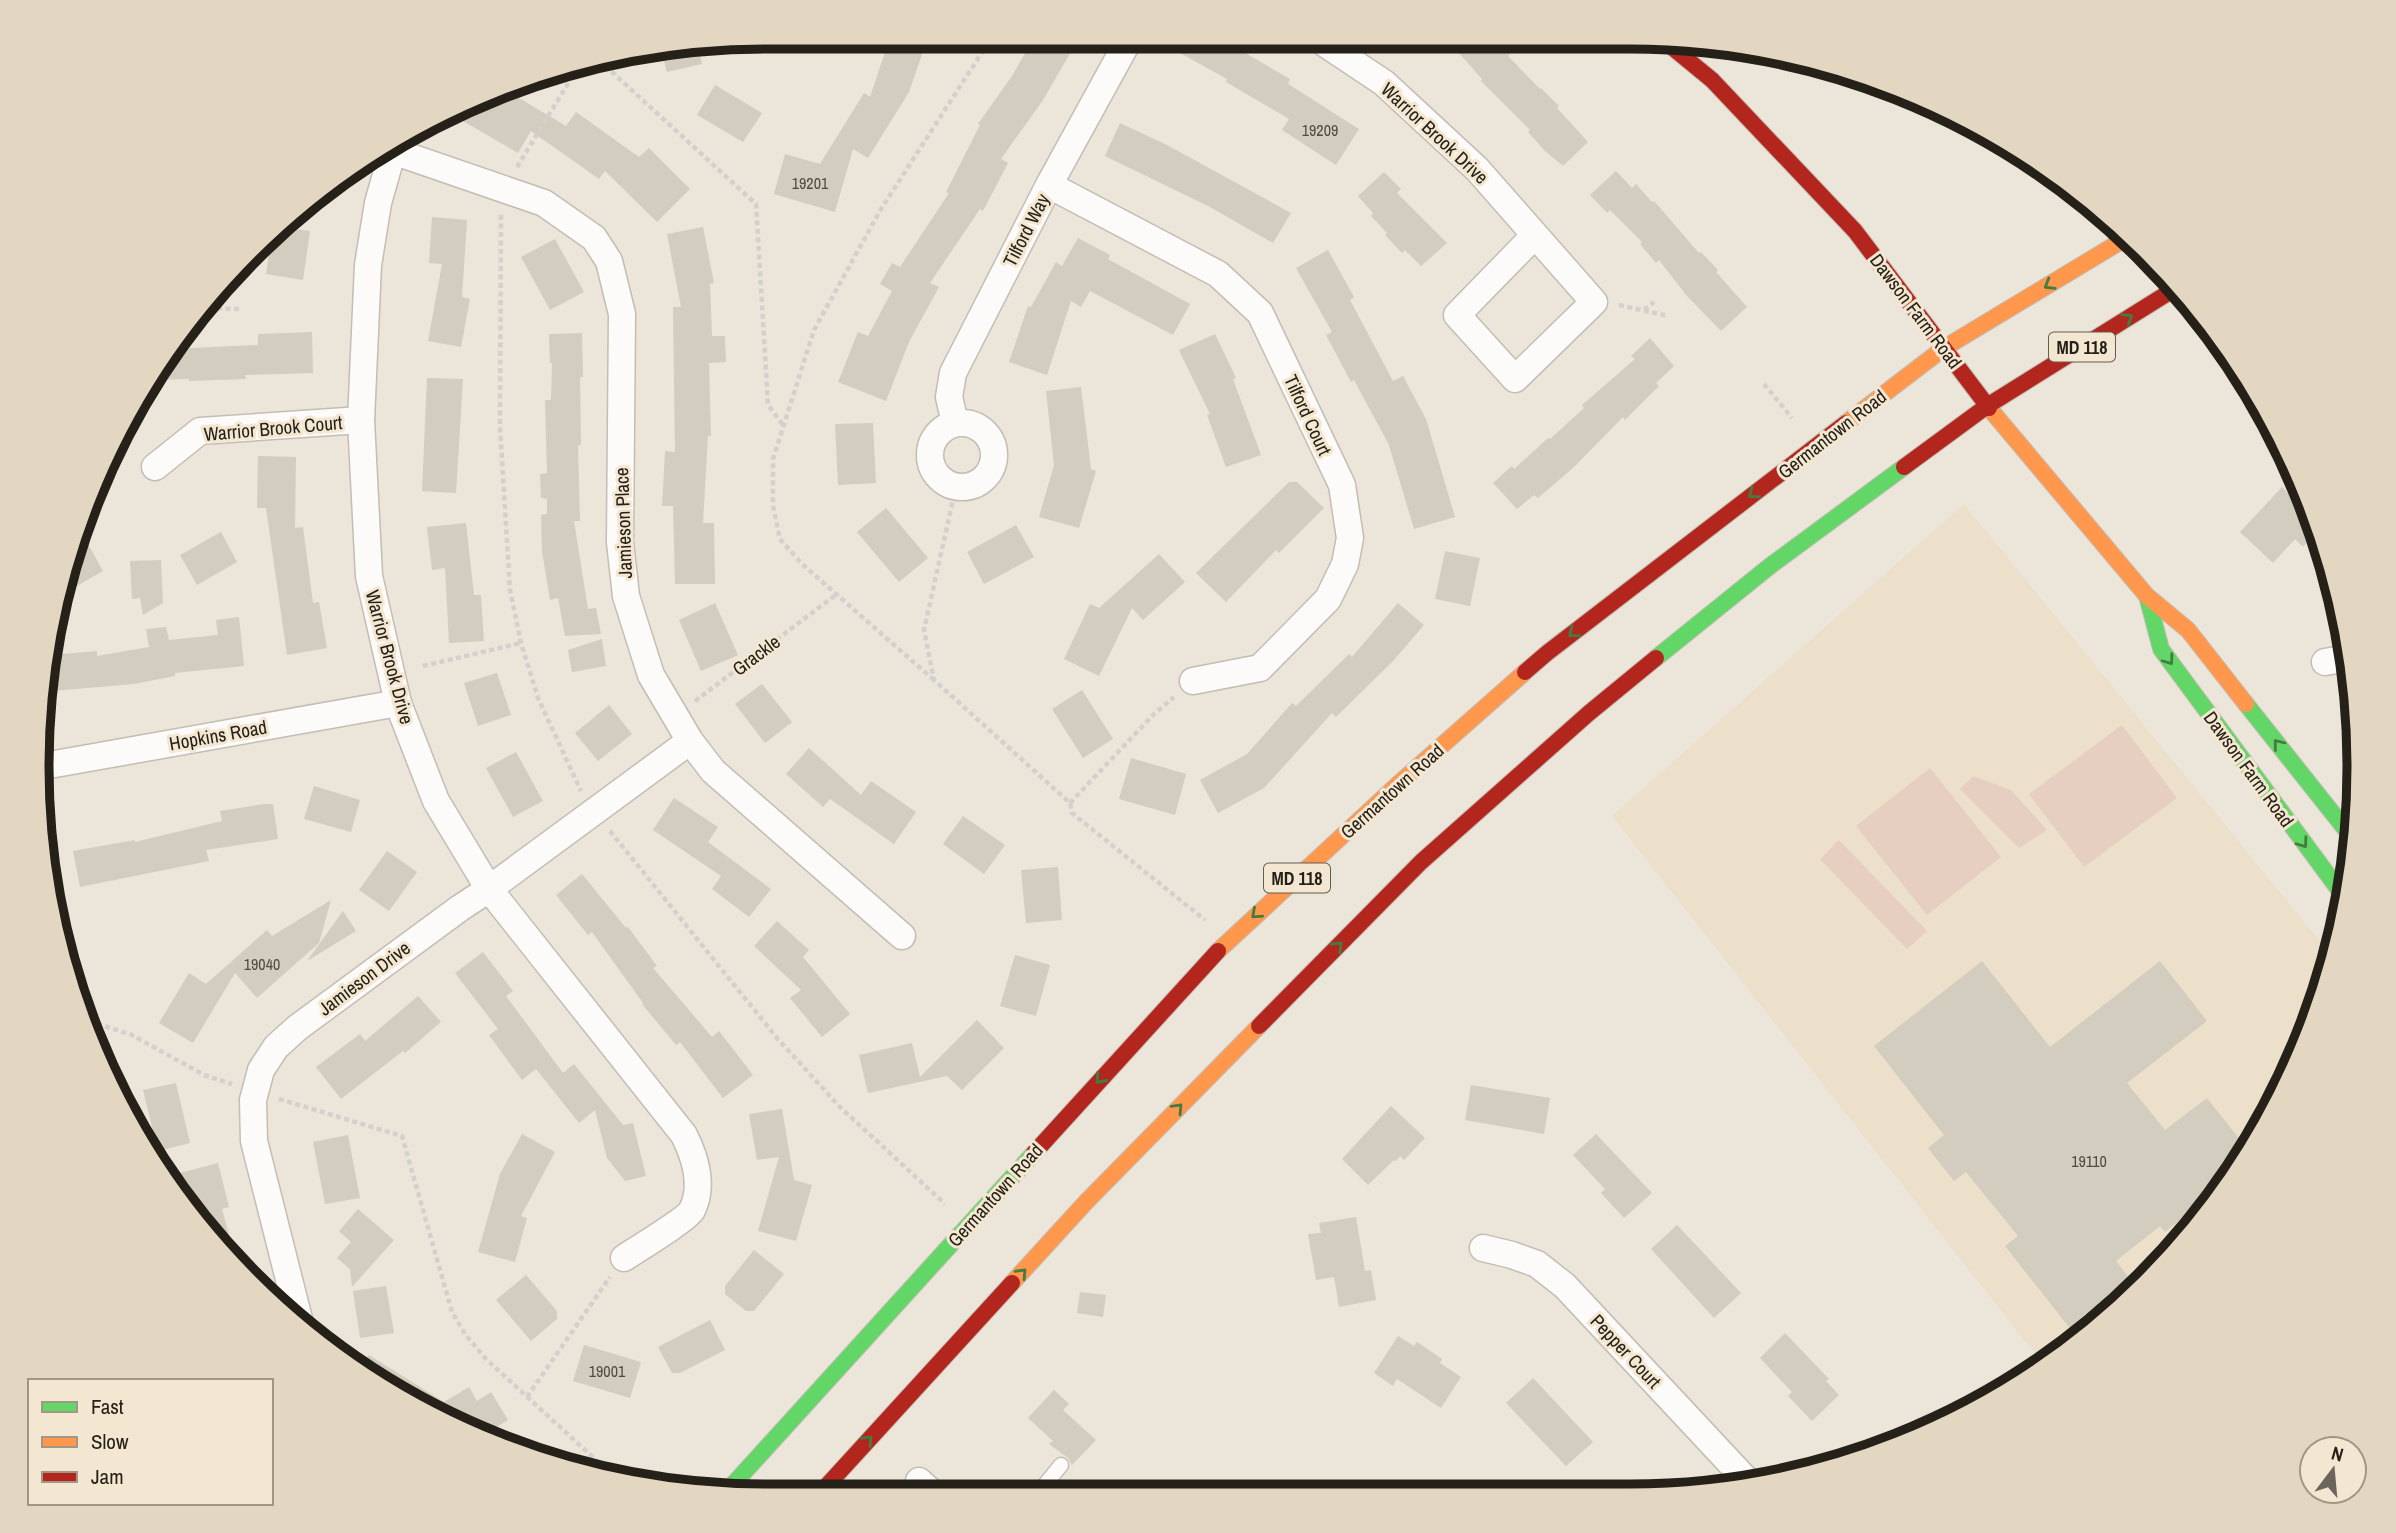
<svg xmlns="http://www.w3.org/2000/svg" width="2396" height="1533" font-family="'Archivo Narrow',sans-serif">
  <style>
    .built { fill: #ece0ca }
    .green { fill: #e6cfc1 }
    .building { fill: #d2cdbf }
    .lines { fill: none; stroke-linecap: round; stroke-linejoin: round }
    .lane-casing { stroke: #c3bdb4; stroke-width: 17 }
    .street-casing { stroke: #c3bdb4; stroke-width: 29 }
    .fast-casing { stroke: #c3bdb4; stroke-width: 18 }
    .slow-casing { stroke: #c3bdb4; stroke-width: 18 }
    .jam-casing { stroke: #c3bdb4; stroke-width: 18 }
    .path { stroke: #d2d1cd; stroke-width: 4.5; stroke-dasharray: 5 3.5; stroke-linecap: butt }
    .lane { stroke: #fcfbf9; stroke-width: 14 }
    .street { stroke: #fcfbf9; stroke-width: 26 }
    .fast { stroke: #63d668; stroke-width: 16 }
    .slow { stroke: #ff974d; stroke-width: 16 }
    .jam { stroke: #b3261e; stroke-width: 16 }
    .oneway { stroke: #447b40 }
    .labels { text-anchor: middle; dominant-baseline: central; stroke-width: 6; stroke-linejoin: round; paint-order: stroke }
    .number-label { font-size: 16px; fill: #504b42 }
    .shield { fill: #f4e7d1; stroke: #635c50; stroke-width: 2 }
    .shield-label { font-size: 18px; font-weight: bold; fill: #252018 }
    .street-label { font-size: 19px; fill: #252018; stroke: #f4e7d1 }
    .rim { fill: none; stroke: #252018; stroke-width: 9 }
  </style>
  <rect width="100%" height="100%" fill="#ece5d9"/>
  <path class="built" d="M 1964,504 L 2331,955 L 2321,1001 L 2262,1131 L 2178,1247 L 2074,1345 L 2043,1364 L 1612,816 Z"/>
  <g class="green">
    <path d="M 2122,725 L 2177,798 L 2084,867 L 2029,794 Z"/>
    <path d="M 1930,768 L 2001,857 L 1927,915 L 1856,826 Z"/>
    <path d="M 1973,776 L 2011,790 L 2047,830 L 2019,848 L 1960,789 Z"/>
    <path d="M 1839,840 L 1927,931 L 1907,949 L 1820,859 Z"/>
  </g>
  <g class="building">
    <path d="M 670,43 L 697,43 L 702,64 L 667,72 L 660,46 Z"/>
    <path d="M 888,43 L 926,43 L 909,92 L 868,158 L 853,149 L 835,212 L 774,194 L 785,154 L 820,164 L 864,93 L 870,97 Z"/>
    <path d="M 1031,43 L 1076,43 L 1043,100 L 1001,159 L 1008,163 L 983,211 L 980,209 L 930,283 L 939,287 L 909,342 L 886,401 L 838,382 L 858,332 L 868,336 L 892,291 L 880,284 L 892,263 L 900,267 L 949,193 L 946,192 L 980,125 L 978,124 L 1012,76 Z"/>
    <path d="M 1162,43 L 1228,43 L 1290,79 L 1288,84 L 1359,129 L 1336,165 L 1282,130 L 1289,119 L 1226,82 L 1227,79 Z"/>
    <path d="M 1450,43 L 1500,43 L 1510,54 L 1508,56 L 1540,89 L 1541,88 L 1559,106 L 1557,108 L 1588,142 L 1563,166 L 1545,151 L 1528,132 L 1530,130 L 1481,81 L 1482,79 Z"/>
    <path d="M 715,85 L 762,113 L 743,142 L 697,115 Z"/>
    <path d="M 504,89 L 566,126 L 576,112 L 639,157 L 649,148 L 690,189 L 657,222 L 605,171 L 599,179 L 531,131 L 518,153 L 463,121 L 473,105 Z"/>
    <path d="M 1120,123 L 1167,145 L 1291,213 L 1273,243 L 1210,207 L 1105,156 Z"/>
    <path d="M 1616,171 L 1632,188 L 1636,184 L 1652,202 L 1654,201 L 1699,253 L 1701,252 L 1718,270 L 1716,272 L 1747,307 L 1721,331 L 1687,296 L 1659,260 L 1656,263 L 1640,244 L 1642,242 L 1610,210 L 1607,213 L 1590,195 Z"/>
    <path d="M 1384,172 L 1401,189 L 1397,193 L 1447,243 L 1421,266 L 1405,250 L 1402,253 L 1385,235 L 1387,233 L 1371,216 L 1373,213 L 1358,196 Z"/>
    <path d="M 432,217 L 467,220 L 462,297 L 470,299 L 461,347 L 428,341 L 442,264 L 429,263 Z"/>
    <path d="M 279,227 L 310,231 L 303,280 L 266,274 L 272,233 Z"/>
    <path d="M 703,227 L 714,283 L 710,284 L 712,336 L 725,336 L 726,362 L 709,363 L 711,436 L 708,436 L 703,523 L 714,523 L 715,584 L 675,584 L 673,506 L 662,506 L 665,451 L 675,452 L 673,307 L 681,307 L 667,234 Z"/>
    <path d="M 1078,238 L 1110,255 L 1108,259 L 1190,304 L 1173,335 L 1090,291 L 1081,307 L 1071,301 L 1047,375 L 1009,362 L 1028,306 L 1031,307 L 1056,262 L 1062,266 Z"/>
    <path d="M 555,239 L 584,292 L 550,310 L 521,257 Z"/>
    <path d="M 1328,250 L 1354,297 L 1350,300 L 1393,381 L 1403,376 L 1426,419 L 1455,517 L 1414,529 L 1389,445 L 1354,380 L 1351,382 L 1326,335 L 1332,332 L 1296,268 Z"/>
    <path d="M 312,332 L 313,373 L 245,375 L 246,379 L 189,381 L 189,379 L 149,380 L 169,349 L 258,345 L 258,334 Z"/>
    <path d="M 582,333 L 583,377 L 580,377 L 581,445 L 578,445 L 580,521 L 574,521 L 588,609 L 596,608 L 601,634 L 565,636 L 558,598 L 550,600 L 542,551 L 541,515 L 547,514 L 547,499 L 541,498 L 540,474 L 547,473 L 545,400 L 551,400 L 552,363 L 550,363 L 549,334 Z"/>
    <path d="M 1215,334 L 1236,378 L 1233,379 L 1261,455 L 1226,467 L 1207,415 L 1210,414 L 1179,350 Z"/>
    <path d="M 1650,338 L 1674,366 L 1656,383 L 1659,386 L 1625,420 L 1623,417 L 1574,467 L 1538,498 L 1534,495 L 1517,509 L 1493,483 L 1512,466 L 1514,469 L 1548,438 L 1550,439 L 1584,408 L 1582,405 L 1635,359 L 1631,356 Z"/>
    <path d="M 427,378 L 463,379 L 456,493 L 422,491 Z"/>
    <path d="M 1081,387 L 1091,469 L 1096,471 L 1079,528 L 1039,517 L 1054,465 L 1046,391 Z"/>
    <path d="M 873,423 L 876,483 L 838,485 L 835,424 Z"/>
    <path d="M 258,456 L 296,457 L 295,528 L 303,527 L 313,603 L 319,602 L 327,648 L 287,655 L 266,508 L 257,508 Z"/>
    <path d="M 1289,482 L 1297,482 L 1324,508 L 1279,553 L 1276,550 L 1226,602 L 1196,573 Z"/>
    <path d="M 2282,487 L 2310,514 L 2317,532 L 2303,547 L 2295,539 L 2273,563 L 2240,532 Z"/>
    <path d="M 886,508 L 928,558 L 899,582 L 857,532 Z"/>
    <path d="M 466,523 L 474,595 L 481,595 L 484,641 L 449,643 L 445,568 L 432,570 L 427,527 Z"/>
    <path d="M 1016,525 L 1034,557 L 984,584 L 967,552 Z"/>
    <path d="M 78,526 L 103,571 L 63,594 L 76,532 Z"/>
    <path d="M 221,532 L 237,562 L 197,585 L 180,555 Z"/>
    <path d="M 1445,551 L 1480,558 L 1470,606 L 1435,599 Z"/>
    <path d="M 1159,554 L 1185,582 L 1143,620 L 1132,608 L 1099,676 L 1064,659 L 1090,604 L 1099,608 Z"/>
    <path d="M 161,560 L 163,603 L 143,615 L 140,598 L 132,599 L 130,561 Z"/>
    <path d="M 715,603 L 738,655 L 701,671 L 679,620 Z"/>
    <path d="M 1398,603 L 1424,625 L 1394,660 L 1336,717 L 1332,713 L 1264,788 L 1218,813 L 1200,780 L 1247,754 L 1292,703 L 1296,706 L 1349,654 L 1352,657 Z"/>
    <path d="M 239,617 L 244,666 L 175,673 L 175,676 L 134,684 L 52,691 L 51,655 L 97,651 L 97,656 L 149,647 L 146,629 L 166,627 L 169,640 L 218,635 L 216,620 Z"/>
    <path d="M 602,639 L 606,666 L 572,672 L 568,650 Z"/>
    <path d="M 497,673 L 511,715 L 478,726 L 464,683 Z"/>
    <path d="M 762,684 L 792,722 L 765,743 L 735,704 Z"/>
    <path d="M 1082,690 L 1113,739 L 1083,758 L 1052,709 Z"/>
    <path d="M 609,705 L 632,734 L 598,761 L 575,733 Z"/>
    <path d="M 809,748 L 861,795 L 871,781 L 916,812 L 894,844 L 830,799 L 823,807 L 786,774 Z"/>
    <path d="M 516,752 L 543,801 L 513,817 L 486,768 Z"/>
    <path d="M 1131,758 L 1186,774 L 1175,815 L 1119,799 Z"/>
    <path d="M 314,786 L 360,800 L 351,832 L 304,819 Z"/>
    <path d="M 674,798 L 718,827 L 708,842 L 771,889 L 749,917 L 712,889 L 721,876 L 653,830 Z"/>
    <path d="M 264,804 L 273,804 L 278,839 L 206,850 L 209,861 L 80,887 L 73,851 L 135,840 L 135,842 L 222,821 L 220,811 Z"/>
    <path d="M 963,816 L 1005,845 L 984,874 L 943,844 Z"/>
    <path d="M 387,851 L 417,872 L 389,911 L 359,890 Z"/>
    <path d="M 1058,867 L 1062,920 L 1026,923 L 1021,870 Z"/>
    <path d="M 582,874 L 626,928 L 628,927 L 657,966 L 653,968 L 712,1037 L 719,1031 L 753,1075 L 723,1098 L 680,1042 L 676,1045 L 642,1004 L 643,1003 L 592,932 L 588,935 L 556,895 Z"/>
    <path d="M 331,900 L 319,943 L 257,998 L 235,973 L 193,1043 L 159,1023 L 189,973 L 206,984 L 267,930 L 272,936 Z"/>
    <path d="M 343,911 L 356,931 L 307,961 Z"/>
    <path d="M 777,921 L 809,950 L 803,957 L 850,1014 L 822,1037 L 790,998 L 801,990 L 754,946 Z"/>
    <path d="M 483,952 L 513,991 L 506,996 L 563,1073 L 574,1064 L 623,1125 L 633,1123 L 646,1176 L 625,1181 L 607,1158 L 595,1110 L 579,1123 L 536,1069 L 522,1080 L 489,1035 L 498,1029 L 455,973 Z"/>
    <path d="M 1015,955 L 1050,965 L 1036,1016 L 1000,1006 Z"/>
    <path d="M 1982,961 L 2050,1047 L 2160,961 L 2207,1021 L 2127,1083 L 2165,1130 L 2207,1098 L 2248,1150 L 2221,1188 L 2165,1232 L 2160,1226 L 2116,1261 L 2136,1287 L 2079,1340 L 2005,1246 L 2018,1236 L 1966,1172 L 1954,1181 L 1928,1148 L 1944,1135 L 1874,1046 Z"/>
    <path d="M 418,996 L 441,1022 L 405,1053 L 403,1051 L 341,1099 L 316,1067 L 360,1034 L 365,1041 Z"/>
    <path d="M 977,1020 L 1004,1048 L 962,1090 L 947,1076 L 868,1093 L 859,1055 L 912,1043 L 920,1077 Z"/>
    <path d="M 176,1083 L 190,1143 L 158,1151 L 143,1090 Z"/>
    <path d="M 1471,1085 L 1550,1098 L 1544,1134 L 1465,1120 Z"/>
    <path d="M 1391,1106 L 1425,1138 L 1404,1160 L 1400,1156 L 1396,1161 L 1394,1160 L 1368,1185 L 1342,1159 Z"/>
    <path d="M 782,1109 L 794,1180 L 812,1185 L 796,1241 L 758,1231 L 779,1157 L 757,1160 L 749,1114 Z"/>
    <path d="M 522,1134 L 555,1152 L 521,1216 L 527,1218 L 515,1262 L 478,1252 L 500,1174 Z"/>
    <path d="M 1596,1134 L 1652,1193 L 1624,1218 L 1601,1193 L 1605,1189 L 1573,1155 Z"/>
    <path d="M 348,1135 L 360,1198 L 325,1204 L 313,1142 Z"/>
    <path d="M 218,1163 L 229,1207 L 222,1209 L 238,1268 L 218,1247 L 189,1207 L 180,1173 Z"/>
    <path d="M 358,1209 L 394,1240 L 352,1287 L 350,1269 L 337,1258 L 351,1242 L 339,1231 Z"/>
    <path d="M 1356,1217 L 1365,1271 L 1371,1270 L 1376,1300 L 1339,1307 L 1334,1277 L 1316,1280 L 1308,1234 L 1321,1233 L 1319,1223 Z"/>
    <path d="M 1677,1225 L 1741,1293 L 1714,1318 L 1651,1249 Z"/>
    <path d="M 754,1250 L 784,1274 L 754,1311 L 746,1311 L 725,1294 L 725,1286 Z"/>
    <path d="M 526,1275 L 557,1311 L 557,1319 L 531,1341 L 496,1300 Z"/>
    <path d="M 386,1286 L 394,1333 L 360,1338 L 353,1291 Z"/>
    <path d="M 1080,1292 L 1106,1295 L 1103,1317 L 1077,1313 Z"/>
    <path d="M 710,1320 L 725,1350 L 680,1373 L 672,1373 L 658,1347 Z"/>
    <path d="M 1785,1333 L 1829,1379 L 1826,1381 L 1839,1395 L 1812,1421 L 1788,1396 L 1792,1392 L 1760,1358 Z"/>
    <path d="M 1398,1336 L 1414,1346 L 1417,1342 L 1442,1359 L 1440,1363 L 1461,1377 L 1441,1408 L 1397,1379 L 1393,1386 L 1374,1373 Z"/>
    <path d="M 584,1345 L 641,1362 L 630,1398 L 573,1381 Z"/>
    <path d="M 369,1355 L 444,1402 L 469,1387 L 477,1401 L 491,1392 L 508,1420 L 480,1437 L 452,1424 L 448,1417 L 446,1420 L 401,1398 L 360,1368 Z"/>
    <path d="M 1533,1378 L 1593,1442 L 1566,1466 L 1506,1403 Z"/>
    <path d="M 1054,1390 L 1069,1404 L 1063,1410 L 1096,1440 L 1072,1465 L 1068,1458 L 1049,1444 L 1053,1441 L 1028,1418 Z"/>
  </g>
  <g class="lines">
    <g class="lane-casing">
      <path id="lane" d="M 1039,1492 L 1061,1465"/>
    </g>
    <g class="street-casing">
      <g id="street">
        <path d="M 1324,43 L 1384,83 L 1477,169 L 1594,302 L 1515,379 L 1457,315 L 1535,235"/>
        <path d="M 395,143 L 378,203 L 368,265 L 361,420 L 369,576 L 398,703 L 436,801 L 489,889 L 684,1135 C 695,1157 704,1186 692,1210 C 687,1219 636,1250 624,1258"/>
        <path d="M 384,148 L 544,203 L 594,238 L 609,261 L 622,314 L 620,542 L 626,596 L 651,675 L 690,741 L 713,771 L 902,936"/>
        <path d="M 1049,185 L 1218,274 L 1260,313 L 1342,485 L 1350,538 L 1345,564 L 1328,599 L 1260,668 L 1193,681"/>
        <path d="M 955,423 L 949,397 L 953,373 L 1049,185 L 1127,43"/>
        <circle cx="962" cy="455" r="32"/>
        <path d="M 155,467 L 200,431 L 361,420"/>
        <path d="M 2325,662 L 2348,658"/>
        <path d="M 38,767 L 398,703"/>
        <path d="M 1483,1248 L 1512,1255 L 1537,1264 L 1565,1286 L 1749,1483"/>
        <path d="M 301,1327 L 254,1141 L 253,1100 L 261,1070 L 276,1047 L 297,1028 L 460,908 L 489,889 L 690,741"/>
        <path d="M 919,1481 L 930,1491"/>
      </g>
    </g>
    <g class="fast-casing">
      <g id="fast">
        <path d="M 2147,596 L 2161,649 L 2345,898"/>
        <path d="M 1656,658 L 1770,566 L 1904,467"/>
        <path d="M 2246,704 L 2354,840"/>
        <path d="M 728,1490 L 1034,1153"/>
      </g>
    </g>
    <g class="slow-casing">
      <g id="slow">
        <path d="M 1989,408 L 2147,596 L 2188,630 L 2246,704"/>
        <path d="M 1846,423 L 1944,348 L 2128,237"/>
        <path d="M 1218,951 L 1396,786 L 1525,672"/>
        <path d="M 1012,1283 L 1086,1202 L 1259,1026"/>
      </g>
    </g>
    <g class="jam-casing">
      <g id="jam">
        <path d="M 1667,43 L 1712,80 L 1855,231 L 1989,408"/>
        <path d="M 1904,467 L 1987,406 L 2176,288"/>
        <path d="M 1525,672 L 1547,653 L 1846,423"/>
        <path d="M 1259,1026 L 1421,862 L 1589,713 L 1656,658"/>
        <path d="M 1034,1153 L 1218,951"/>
        <path d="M 822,1491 L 1012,1283"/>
      </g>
    </g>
    <g class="path">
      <path d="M 599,60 L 756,204 L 768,405 L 783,425"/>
      <path d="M 517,167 L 580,64"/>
      <path d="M 501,215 L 500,427 L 510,590 L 521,643 L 538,698 L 581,791"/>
      <path d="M 1619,305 L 1668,316"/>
      <path d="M 200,308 L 239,309"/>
      <path d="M 1644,310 L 1654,302"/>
      <path d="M 1764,384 L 1792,418"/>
      <path d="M 956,486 L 924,630 L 934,680 L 1070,803 L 1072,813 L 1205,920"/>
      <path d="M 423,666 L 521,643"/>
      <path d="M 934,680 L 802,564 L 780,539 L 773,506 L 773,459 L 814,330 L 881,209 L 988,43"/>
      <path d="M 695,701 L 837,594"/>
      <path d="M 1070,803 L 1154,714 L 1174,697"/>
      <path d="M 610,831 L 777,1038 L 840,1107 L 945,1204"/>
      <path d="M 89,1021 L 132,1035 L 204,1075 L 232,1084"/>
      <path d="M 279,1099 L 402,1136 L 452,1312 L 465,1334 L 486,1359 L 610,1473"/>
      <path d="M 527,1397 L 610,1277"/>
    </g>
    <use href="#lane" class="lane"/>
    <use href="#street" class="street"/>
    <use href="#fast" class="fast"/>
    <use href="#slow" class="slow"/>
    <use href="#jam" class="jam"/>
  </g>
  <defs><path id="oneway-chevron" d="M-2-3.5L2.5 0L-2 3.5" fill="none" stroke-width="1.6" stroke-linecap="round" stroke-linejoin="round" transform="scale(1.75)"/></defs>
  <g class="oneway">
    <use href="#oneway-chevron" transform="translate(2049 285) rotate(149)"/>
    <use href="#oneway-chevron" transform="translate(2128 318) rotate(-32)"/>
    <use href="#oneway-chevron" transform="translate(1753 494) rotate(142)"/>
    <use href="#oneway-chevron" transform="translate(1573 633) rotate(142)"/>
    <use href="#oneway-chevron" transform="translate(2169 660) rotate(54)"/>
    <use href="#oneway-chevron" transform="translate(2278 744) rotate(-128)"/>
    <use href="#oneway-chevron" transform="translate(2303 843) rotate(54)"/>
    <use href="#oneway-chevron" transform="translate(1256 914) rotate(138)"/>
    <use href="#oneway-chevron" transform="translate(1338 946) rotate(-45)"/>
    <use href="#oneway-chevron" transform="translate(1100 1079) rotate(132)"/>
    <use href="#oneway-chevron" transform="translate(1178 1108) rotate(-46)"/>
    <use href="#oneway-chevron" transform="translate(1022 1273) rotate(-47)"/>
    <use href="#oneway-chevron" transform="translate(868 1440) rotate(-47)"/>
  </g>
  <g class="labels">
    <g class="number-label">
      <text x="1320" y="130">19209</text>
      <text x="810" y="183">19201</text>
      <text x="262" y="964">19040</text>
      <text x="2089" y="1161">19110</text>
      <text x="607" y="1371">19001</text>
    </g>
    <g class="shield">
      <rect x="2049" y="332.5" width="66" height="29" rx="5"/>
      <rect x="1264" y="863.5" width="66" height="29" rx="5"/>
    </g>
    <g class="shield-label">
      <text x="2082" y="347">MD 118</text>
      <text x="1297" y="878">MD 118</text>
    </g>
    <g class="street-label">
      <text transform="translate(1435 133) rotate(43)">Warrior Brook Drive</text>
      <text transform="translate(1026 230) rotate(-63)">Tilford Way</text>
      <text transform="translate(1916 311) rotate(53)">Dawson Farm Road</text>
      <text transform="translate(1308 415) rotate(65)">Tilford Court</text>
      <text transform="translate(273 428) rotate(-5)">Warrior Brook Court</text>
      <text transform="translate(1832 434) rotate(-38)">Germantown Road</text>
      <text transform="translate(623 523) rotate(-92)">Jamieson Place</text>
      <text transform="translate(756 655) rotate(-37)">Grackle</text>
      <text transform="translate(390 657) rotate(75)">Warrior Brook Drive</text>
      <text transform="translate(218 735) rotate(-10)">Hopkins Road</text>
      <text transform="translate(2249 769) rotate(54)">Dawson Farm Road</text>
      <text transform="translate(1392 791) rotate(-42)">Germantown Road</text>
      <text transform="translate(364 978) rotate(-37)">Jamieson Drive</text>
      <text transform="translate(995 1195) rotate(-48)">Germantown Road</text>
      <text transform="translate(1626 1351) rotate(47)">Pepper Court</text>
    </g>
  </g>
  <path d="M0 0H2396V1533H0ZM766 49H1630A717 717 0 0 1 2347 766V767A717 717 0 0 1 1630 1484H766A717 717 0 0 1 49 767V766A717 717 0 0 1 766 49Z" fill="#e3d7c2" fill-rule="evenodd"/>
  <path class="rim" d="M766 49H1630A717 717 0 0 1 2347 766V767A717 717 0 0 1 1630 1484H766A717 717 0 0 1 49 767V766A717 717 0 0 1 766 49Z"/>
  <rect x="28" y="1379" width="245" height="126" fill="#f4e7d1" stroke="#a19787" stroke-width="2"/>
  <rect x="42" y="1402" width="35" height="10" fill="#63d668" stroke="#a19787" stroke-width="2"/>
  <text x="91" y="1414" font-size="21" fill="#252018">Fast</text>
  <rect x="42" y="1437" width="35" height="10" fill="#ff974d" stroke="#a19787" stroke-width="2"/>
  <text x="91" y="1449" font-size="21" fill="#252018">Slow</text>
  <rect x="42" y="1472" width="35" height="10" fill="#b3261e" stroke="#a19787" stroke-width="2"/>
  <text x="91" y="1484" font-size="21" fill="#252018">Jam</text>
  <g transform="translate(2333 1470) rotate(16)"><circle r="33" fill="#f4e7d1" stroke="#a19787" stroke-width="2"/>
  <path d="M0-5L12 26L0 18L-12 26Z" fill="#6b655c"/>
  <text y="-10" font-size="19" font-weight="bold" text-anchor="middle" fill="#252018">N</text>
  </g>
</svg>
